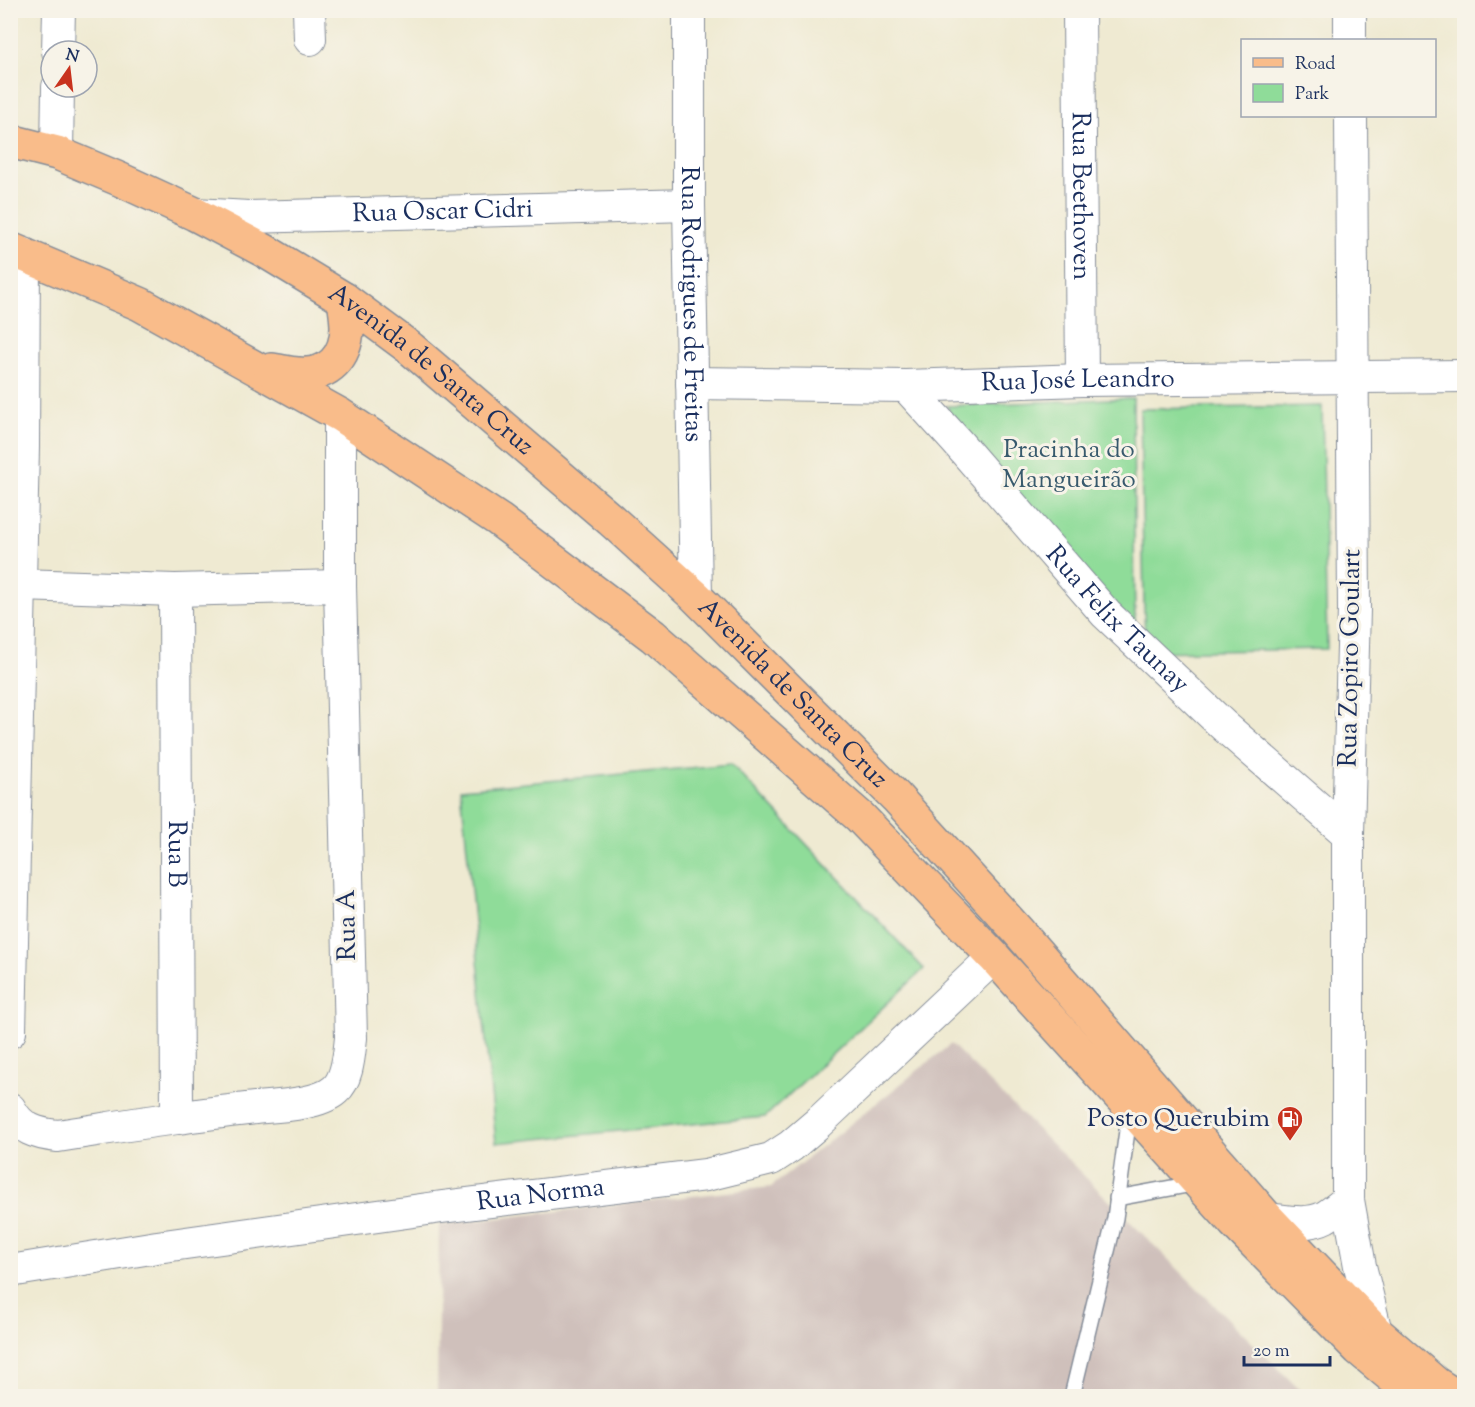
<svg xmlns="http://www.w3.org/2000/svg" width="1475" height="1407" font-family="'Sorts Mill Goudy',serif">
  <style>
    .industrial { fill: #cfc0bb }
    .green { fill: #8fdc99; stroke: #55867c; stroke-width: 1.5 }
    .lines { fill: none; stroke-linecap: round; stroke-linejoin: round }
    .service-casing { stroke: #858c98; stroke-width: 18 }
    .minor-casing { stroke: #858c98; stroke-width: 34 }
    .primary-casing { stroke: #858c98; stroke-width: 36 }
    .service { stroke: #fff; stroke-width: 15 }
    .minor { stroke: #fff; stroke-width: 32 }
    .primary { stroke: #f9bc8a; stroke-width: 33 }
    .labels { text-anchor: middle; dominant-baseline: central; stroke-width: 6; stroke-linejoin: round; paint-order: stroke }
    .street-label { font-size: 26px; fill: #1b2f5e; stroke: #f7f3e8 }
    .park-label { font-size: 26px; fill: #385a6d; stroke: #f7f3e8 }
    .poi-label { font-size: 26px; fill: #1b2f5e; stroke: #f7f3e8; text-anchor: end }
  </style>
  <rect width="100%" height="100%" fill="#f7f3e8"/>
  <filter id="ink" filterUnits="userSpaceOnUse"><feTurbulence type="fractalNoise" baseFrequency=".0167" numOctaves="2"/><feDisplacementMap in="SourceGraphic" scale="12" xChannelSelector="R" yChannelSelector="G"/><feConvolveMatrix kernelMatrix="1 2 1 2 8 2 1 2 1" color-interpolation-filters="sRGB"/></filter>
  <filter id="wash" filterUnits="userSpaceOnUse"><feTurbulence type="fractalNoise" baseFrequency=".008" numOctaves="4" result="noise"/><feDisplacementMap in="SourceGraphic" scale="24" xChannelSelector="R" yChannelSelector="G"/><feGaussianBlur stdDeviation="1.35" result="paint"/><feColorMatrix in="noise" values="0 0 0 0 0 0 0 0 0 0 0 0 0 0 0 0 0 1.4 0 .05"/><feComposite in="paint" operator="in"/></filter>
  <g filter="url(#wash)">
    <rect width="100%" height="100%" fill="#efead2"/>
    <path class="industrial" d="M 951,1044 L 1306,1396 L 437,1396 L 439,1225 L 771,1187 Z"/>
    <g class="green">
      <path d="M 1133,398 L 1135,633 L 963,441 L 947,406 Z"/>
      <path d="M 1322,406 L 1327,649 L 1145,652 L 1140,409 Z"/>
      <path d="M 731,764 L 924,969 L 765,1117 L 496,1143 L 461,789 Z"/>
    </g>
  </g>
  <g filter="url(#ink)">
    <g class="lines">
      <g class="service-casing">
        <g id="service">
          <path d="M 1117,1198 L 1198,1183"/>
          <path d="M 1072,1396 L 1115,1218 L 1130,1109"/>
        </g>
      </g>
      <g class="minor-casing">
        <g id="minor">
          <path d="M 309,10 L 310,39"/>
          <path id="s1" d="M 689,10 L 689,205 L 696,597"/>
          <path id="s2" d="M 1079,10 L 1082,380"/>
          <path d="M 1350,10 L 1350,40"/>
          <path d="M 58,51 L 59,10"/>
          <path d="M 1351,116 L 1354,609 L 1348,834 L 1348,1200 L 1360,1266 L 1376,1332"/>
          <path d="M 57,153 L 58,87"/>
          <path id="s3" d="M 195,214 L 249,217 L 689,205"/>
          <path id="s4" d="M 692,383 L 906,386 L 1082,380 L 1464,376"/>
          <path id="s5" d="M 906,386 L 957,442 L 1106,614 L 1224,726 L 1348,834"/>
          <path d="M 20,585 L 175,590 L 340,586"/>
          <path id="s6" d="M 175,590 L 177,1118"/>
          <path d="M 10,1032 L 23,447 L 24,254"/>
          <path d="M 10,1109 C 20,1129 37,1134 58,1136 C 98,1130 137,1123 177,1118 C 203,1114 229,1111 255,1108 C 276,1106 318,1105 335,1090 C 348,1079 349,1054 351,1038 L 340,586 L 340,415"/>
          <path d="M 1268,1219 C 1286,1221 1308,1226 1325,1217 C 1333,1212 1341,1205 1348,1200"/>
          <path id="s7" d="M 10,1271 L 157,1247 L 442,1207 L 706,1175 L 771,1159 L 791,1146 L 818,1123 L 994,957"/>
        </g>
      </g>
      <g class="primary-casing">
        <g id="primary">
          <path id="s8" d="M 10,141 L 57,153 L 119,179 L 195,214 L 265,251 L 344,299 L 410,348 L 611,520 L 696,597 L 896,797 L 1017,930 L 1268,1219 L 1376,1332 L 1435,1383 L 1455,1396"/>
          <path d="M 10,249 L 140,304 L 340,415 L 499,520 L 653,636 L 860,817 L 994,957 L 1234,1222 L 1359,1349 L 1415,1396"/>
          <path d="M 271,370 C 280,371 290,374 299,374 C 329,376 346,357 347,328 C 347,318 345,308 344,299"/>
        </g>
      </g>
      <use href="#service" class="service"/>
      <use href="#minor" class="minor"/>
      <use href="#primary" class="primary"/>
    </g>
  </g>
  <defs>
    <g id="fuel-pin" transform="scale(1.35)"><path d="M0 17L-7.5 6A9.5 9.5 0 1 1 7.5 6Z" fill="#c8321e" stroke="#f7f3e8"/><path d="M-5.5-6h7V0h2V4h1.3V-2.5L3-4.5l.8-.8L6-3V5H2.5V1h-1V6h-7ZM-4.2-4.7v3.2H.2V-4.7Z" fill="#fff"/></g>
  </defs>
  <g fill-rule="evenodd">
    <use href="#fuel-pin" x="1290" y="1119"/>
  </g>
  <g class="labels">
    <g class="street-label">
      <text stroke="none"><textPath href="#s2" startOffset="186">Rua Beethoven</textPath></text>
      <text stroke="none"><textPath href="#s3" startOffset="248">Rua Oscar Cidri</textPath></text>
      <text stroke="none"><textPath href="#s1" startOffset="294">Rua Rodrigues de Freitas</textPath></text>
      <text stroke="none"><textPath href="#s8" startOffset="483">Avenida de Santa Cruz</textPath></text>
      <text stroke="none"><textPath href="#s4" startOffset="386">Rua José Leandro</textPath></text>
      <text stroke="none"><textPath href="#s5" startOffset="315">Rua Felix Taunay</textPath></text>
      <text transform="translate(1351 658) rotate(-89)">Rua Zopiro Goulart</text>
      <text stroke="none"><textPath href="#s8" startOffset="969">Avenida de Santa Cruz</textPath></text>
      <text stroke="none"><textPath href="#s6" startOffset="264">Rua B</textPath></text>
      <text transform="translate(348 925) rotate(-91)">Rua A</text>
      <text stroke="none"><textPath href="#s7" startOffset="536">Rua Norma</textPath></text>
    </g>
    <g class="park-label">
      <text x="1069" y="450">Pracinha do<tspan x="1069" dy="30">Mangueirão</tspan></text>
    </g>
    <g class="poi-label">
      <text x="1270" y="1119">Posto Querubim</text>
    </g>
  </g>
  <rect width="1475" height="1407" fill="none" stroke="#f7f3e8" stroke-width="36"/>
  <rect x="1241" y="39" width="195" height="78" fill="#f7f3e8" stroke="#9fa5b1" stroke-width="1.5"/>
  <rect x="1253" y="58" width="30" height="9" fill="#f9bc8a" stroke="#9fa5b1" stroke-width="1.5"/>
  <text x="1295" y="69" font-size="18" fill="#1b2f5e">Road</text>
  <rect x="1253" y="84" width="30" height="18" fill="#8fdc99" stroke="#9fa5b1" stroke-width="1.5"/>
  <text x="1295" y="99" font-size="18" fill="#1b2f5e">Park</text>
  <g transform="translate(69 69) rotate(14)"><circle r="28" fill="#f7f3e8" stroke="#9fa5b1" stroke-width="1.5"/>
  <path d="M0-4.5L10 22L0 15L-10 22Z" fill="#c8321e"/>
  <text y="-9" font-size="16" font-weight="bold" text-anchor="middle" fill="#1b2f5e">N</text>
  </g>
  <path d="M1244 1356v9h86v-9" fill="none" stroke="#1b2f5e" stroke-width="3"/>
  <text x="1253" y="1356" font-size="18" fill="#1b2f5e" stroke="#f7f3e8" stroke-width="4.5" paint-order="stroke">20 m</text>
</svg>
